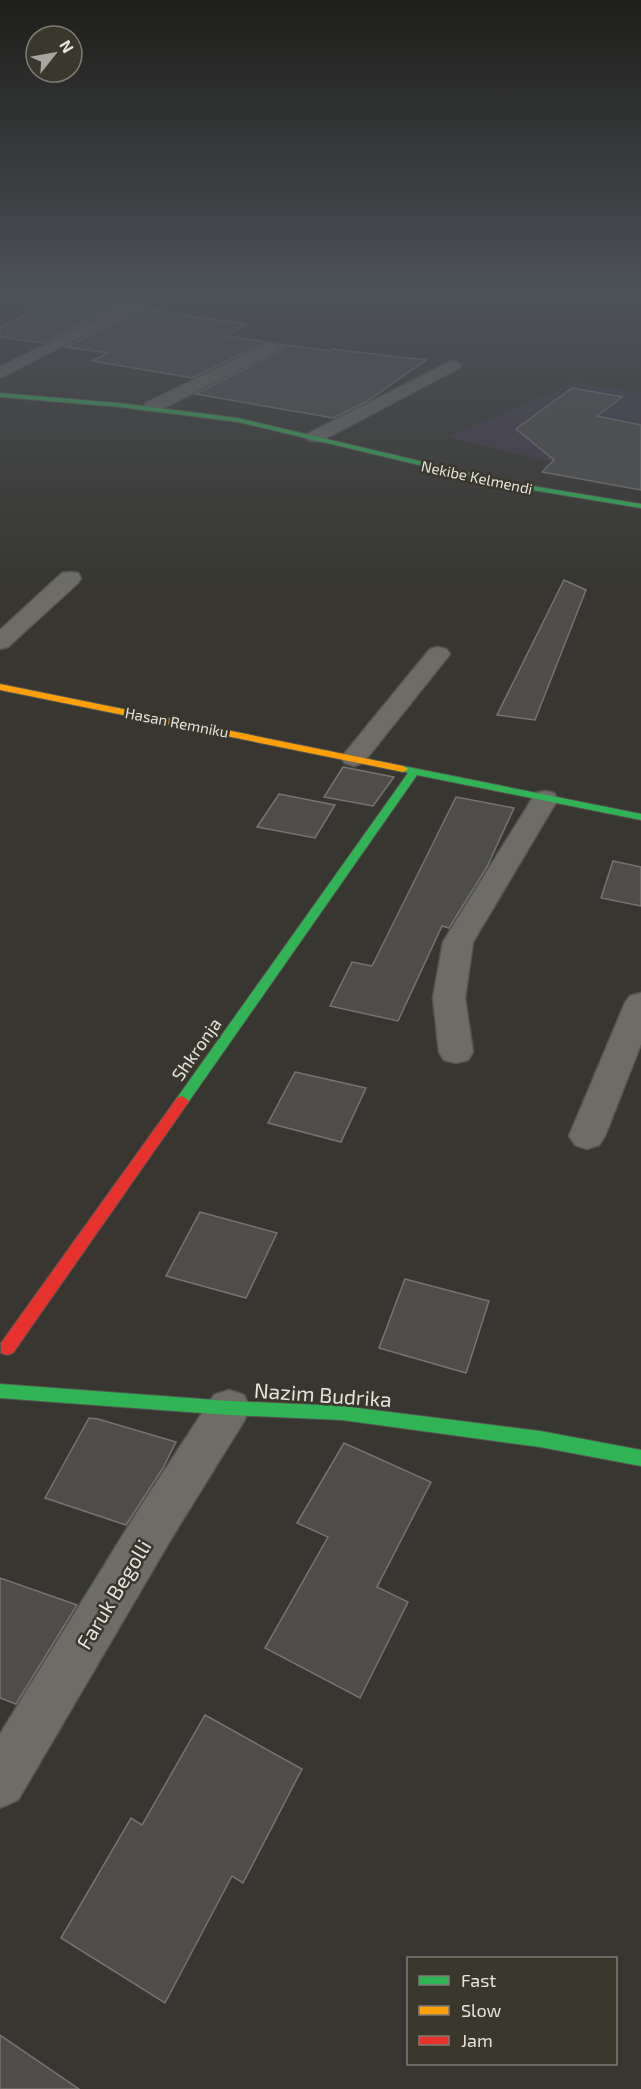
<svg xmlns="http://www.w3.org/2000/svg" width="641" height="2089" font-family="'Exo 2',sans-serif">
  <style>
    .education { fill: #413a48 }
    .building { fill: #4e4d4c; stroke: #767473; stroke-width: 1.5 }
    .lines { fill: none; stroke-linecap: round; stroke-linejoin: round }
    .street-casing { stroke: #565550; stroke-width: 3 }
    .fast-casing { stroke: #565550; stroke-width: 2 }
    .slow-casing { stroke: #565550; stroke-width: 2 }
    .jam-casing { stroke: #565550; stroke-width: 2 }
    .street { fill: #6d6c67; fill-rule: evenodd }
    .fast { fill: #30b455; fill-rule: evenodd }
    .slow { fill: #ff9f0a; fill-rule: evenodd }
    .jam { fill: #e5322d; fill-rule: evenodd }
    .labels { text-anchor: middle; dominant-baseline: central; stroke-width: 5; stroke-linejoin: round; paint-order: stroke }
    .far-street-label { font-size: 15px; fill: #e5e3dd; stroke: #3a372d }
    .street-label { font-size: 18px; fill: #e5e3dd; stroke: #3a372d }
    .near-street-label { font-size: 21px; fill: #e5e3dd; stroke: #3a372d }
  </style>
  <rect width="100%" height="100%" fill="#373630"/>
  <path class="education" d="M 574,383 L 641,393 L 641,476 L 540,459 L 447,437 Z"/>
  <g class="building">
    <path d="M 61,297 L 120,305 L 43,343 L 0,337 L 0,327 Z"/>
    <path d="M 141,309 L 247,324 L 227,336 L 267,342 L 192,378 L 92,361 L 108,353 L 66,347 Z"/>
    <path d="M 279,344 L 330,351 L 331,349 L 426,360 L 366,402 L 333,418 L 195,394 L 278,352 L 282,347 Z"/>
    <path d="M 572,388 L 622,397 L 597,416 L 641,425 L 641,490 L 542,472 L 554,460 L 516,429 Z"/>
    <path d="M 564,580 L 586,590 L 535,720 L 497,715 Z"/>
    <path d="M 343,767 L 394,777 L 373,806 L 324,797 Z"/>
    <path d="M 279,794 L 335,805 L 315,838 L 257,827 Z"/>
    <path d="M 456,797 L 514,808 L 487,867 L 449,928 L 442,926 L 398,1021 L 330,1006 L 352,962 L 372,966 Z"/>
    <path d="M 613,861 L 641,867 L 641,906 L 601,898 Z"/>
    <path d="M 295,1072 L 366,1088 L 341,1142 L 268,1123 Z"/>
    <path d="M 200,1212 L 277,1233 L 246,1298 L 166,1276 Z"/>
    <path d="M 405,1279 L 489,1301 L 466,1373 L 379,1348 Z"/>
    <path d="M 89,1418 L 98,1419 L 176,1442 L 163,1468 L 126,1525 L 45,1498 Z"/>
    <path d="M 344,1443 L 431,1482 L 377,1587 L 408,1602 L 360,1698 L 265,1648 L 328,1537 L 297,1523 Z"/>
    <path d="M 0,1578 L 77,1605 L 16,1704 L 0,1698 Z"/>
    <path d="M 205,1715 L 302,1769 L 243,1883 L 232,1876 L 165,2003 L 61,1938 L 131,1818 L 142,1825 Z"/>
    <path d="M 0,2035 L 79,2089 L 0,2089 Z"/>
  </g>
  <g class="lines">
    <g class="street-casing">
      <g id="street">
        <path d="M 146,295 L 163,295 L 0,378 L 0,367 Z"/>
        <path d="M 275,295 L 304,295 L 306,297 L 299,301 L 277,298 Z"/>
        <path d="M 272,342 L 280,347 L 277,350 L 158,411 L 146,411 L 143,407 L 146,403 Z"/>
        <path d="M 453,360 L 461,365 L 459,368 L 321,441 L 309,441 L 306,437 L 309,433 Z"/>
        <path d="M 70,572 L 78,573 L 81,578 L 78,583 L 8,647 L 0,649 L 0,630 L 62,573 Z"/>
        <path d="M 438,647 L 446,649 L 450,654 L 363,763 L 354,766 L 345,763 L 341,758 L 345,753 L 430,649 Z"/>
        <path d="M 545,791 L 554,793 L 558,799 L 473,942 L 465,998 L 473,1052 L 468,1060 L 456,1063 L 444,1060 L 439,1052 L 433,998 L 443,942 L 532,799 L 536,793 Z"/>
        <path d="M 641,993 L 641,1044 L 605,1136 L 599,1145 L 587,1149 L 575,1145 L 569,1136 L 625,1003 L 630,996 Z"/>
        <path d="M 229,1390 L 244,1395 L 250,1408 L 244,1421 L 171,1539 L 18,1800 L 0,1808 L 0,1734 L 139,1509 L 214,1395 Z"/>
      </g>
    </g>
    <g class="fast-casing">
      <g id="fast">
        <path d="M 0,393 L 119,403 L 238,418 L 508,482 L 641,504 L 641,508 L 508,486 L 238,422 L 119,407 L 0,397 Z"/>
        <path d="M 403,766 L 641,814 L 641,820 L 417,775 L 187,1104 L 177,1104 L 175,1101 L 177,1098 L 408,773 L 398,769 Z"/>
        <path d="M 0,1384 L 229,1401 L 342,1406 L 540,1431 L 641,1450 L 641,1466 L 540,1447 L 342,1420 L 229,1415 L 0,1398 Z"/>
      </g>
    </g>
    <g class="slow-casing">
      <path id="slow" d="M 0,684 L 403,766 L 408,769 L 403,772 L 0,690 Z"/>
    </g>
    <g class="jam-casing">
      <path id="jam" d="M 182,1096 L 189,1101 L 187,1104 L 13,1353 L 7,1355 L 1,1353 L 1,1343 L 177,1098 Z"/>
    </g>
    <use href="#street" class="street"/>
    <use href="#fast" class="fast"/>
    <use href="#slow" class="slow"/>
    <use href="#jam" class="jam"/>
  </g>
  <linearGradient id="sky" x2="0" y2="1"><stop stop-color="#1e1e1a"/><stop offset="0.5" stop-color="#4d5259"/><stop offset="1" stop-color="#4d5259" stop-opacity="0"/></linearGradient>
  <rect width="641" height="587" fill="url(#sky)"/>
  <g class="labels">
    <g class="far-street-label">
      <text transform="translate(477 477) rotate(12)">Nekibe Kelmendi</text>
      <text transform="translate(177 722) rotate(11)">Hasan Remniku</text>
    </g>
    <g class="street-label">
      <text transform="translate(196 1049) rotate(-55)">Shkronja</text>
    </g>
    <g class="near-street-label">
      <text transform="translate(323 1394) rotate(4)">Nazim Budrika</text>
      <text transform="translate(113 1594) rotate(-59)">Faruk Begolli</text>
    </g>
  </g>
  <rect x="407" y="1957" width="210" height="108" fill="#3a372d" stroke="#7e7c73" stroke-width="1.5"/>
  <rect x="419" y="1976" width="30" height="9" fill="#30b455" stroke="#7e7c73" stroke-width="1.5"/>
  <text x="461" y="1987" font-size="18" fill="#e5e3dd">Fast</text>
  <rect x="419" y="2006" width="30" height="9" fill="#ff9f0a" stroke="#7e7c73" stroke-width="1.5"/>
  <text x="461" y="2017" font-size="18" fill="#e5e3dd">Slow</text>
  <rect x="419" y="2036" width="30" height="9" fill="#e5322d" stroke="#7e7c73" stroke-width="1.5"/>
  <text x="461" y="2047" font-size="18" fill="#e5e3dd">Jam</text>
  <g transform="translate(54 54) rotate(59)"><circle r="28" fill="#3a372d" stroke="#7e7c73" stroke-width="1.5"/>
  <path d="M0-4.5L10 22L0 15L-10 22Z" fill="#a8a6a0"/>
  <text y="-9" font-size="16" font-weight="bold" text-anchor="middle" fill="#e5e3dd">N</text>
  </g>
</svg>
